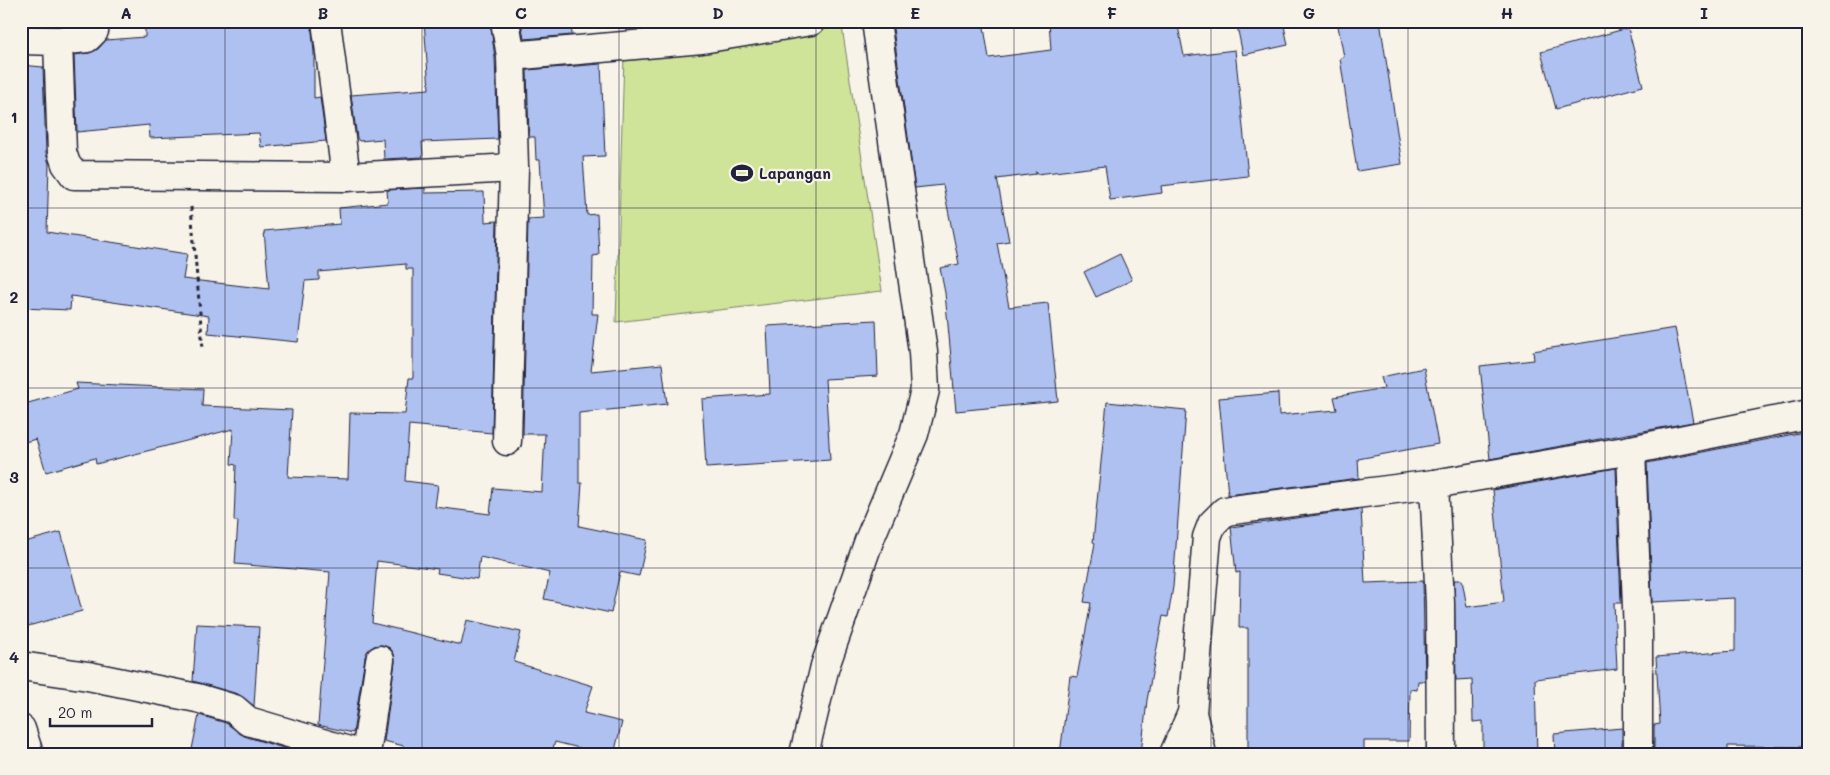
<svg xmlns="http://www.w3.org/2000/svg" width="1830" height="775" font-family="Mali,sans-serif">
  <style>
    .green { fill: #cfe499; stroke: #78836a }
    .building { fill: #afc1f0; stroke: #22223b }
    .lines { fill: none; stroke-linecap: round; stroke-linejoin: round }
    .minor-casing { stroke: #22223b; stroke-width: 31 }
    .path { stroke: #22223b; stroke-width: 3; stroke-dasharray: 4 4; stroke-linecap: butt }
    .minor { stroke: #f7f3e8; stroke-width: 28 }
    .grid { fill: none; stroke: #22223b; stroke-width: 1; stroke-opacity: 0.55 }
    .labels { text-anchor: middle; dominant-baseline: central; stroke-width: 4.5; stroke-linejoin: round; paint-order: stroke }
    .poi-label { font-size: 15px; font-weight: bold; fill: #22223b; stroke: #f7f3e8; text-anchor: start }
    .neatline { fill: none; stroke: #22223b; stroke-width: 2 }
    .grid-label { font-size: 16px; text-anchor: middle; font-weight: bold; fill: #22223b }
  </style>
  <rect width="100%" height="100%" fill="#f7f3e8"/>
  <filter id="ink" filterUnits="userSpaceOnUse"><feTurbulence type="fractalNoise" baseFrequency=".02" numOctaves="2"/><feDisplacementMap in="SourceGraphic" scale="10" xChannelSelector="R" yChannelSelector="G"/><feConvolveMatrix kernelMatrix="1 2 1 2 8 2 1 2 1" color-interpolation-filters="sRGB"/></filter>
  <g filter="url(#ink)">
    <path class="green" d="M 842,27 L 882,291 L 616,322 L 624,56 Z"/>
    <g class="building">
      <path d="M 145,21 L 311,21 L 314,53 L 314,98 L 320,97 L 326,141 L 261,147 L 259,133 L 150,138 L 149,125 L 77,132 L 74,55 L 89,53 L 98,49 L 106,40 L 145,37 Z"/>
      <path d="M 424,21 L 490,21 L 495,58 L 498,139 L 422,142 L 423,157 L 384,159 L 383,139 L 359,141 L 357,138 L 351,95 L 429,89 Z"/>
      <path d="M 521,21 L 571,21 L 572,35 L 524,39 Z"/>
      <path d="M 892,21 L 983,21 L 989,58 L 1051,50 L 1049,21 L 1177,21 L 1184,56 L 1235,50 L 1248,176 L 1161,186 L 1162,193 L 1110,200 L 1105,166 L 1037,174 L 1036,171 L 1036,174 L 997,179 L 1009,241 L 997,243 L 1009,307 L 1048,303 L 1058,401 L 956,411 L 945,293 L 940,268 L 959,264 L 943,185 L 915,188 Z"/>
      <path d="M 1236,21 L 1283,21 L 1288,45 L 1243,55 Z"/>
      <path d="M 1337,21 L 1380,21 L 1402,164 L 1357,171 L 1340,58 L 1344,57 Z"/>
      <path d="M 1628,28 L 1643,86 L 1556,109 L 1541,52 Z"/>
      <path d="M 601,64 L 605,156 L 583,157 L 587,215 L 597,214 L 599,255 L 593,256 L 592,314 L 598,314 L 591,371 L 662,364 L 667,404 L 579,413 L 579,483 L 582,483 L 579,526 L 647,540 L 639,576 L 620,572 L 611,613 L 544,599 L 550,573 L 480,557 L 477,579 L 437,573 L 438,569 L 377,561 L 372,623 L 461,645 L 467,620 L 521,632 L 514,662 L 593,686 L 584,713 L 622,722 L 614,754 L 604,754 L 555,742 L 551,754 L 401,754 L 404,746 L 384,741 L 395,662 L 394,654 L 390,648 L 382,645 L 374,646 L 368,651 L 365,657 L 353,733 L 318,725 L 330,572 L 235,564 L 238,521 L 234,521 L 236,465 L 231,464 L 233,429 L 96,464 L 95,458 L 46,472 L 36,439 L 21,443 L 21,405 L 78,389 L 76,383 L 203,389 L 202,406 L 292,410 L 288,477 L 348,479 L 350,413 L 405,414 L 409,378 L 413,378 L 413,269 L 406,269 L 406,264 L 319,272 L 319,280 L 305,281 L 298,342 L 208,333 L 209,316 L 71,296 L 70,310 L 21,308 L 21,65 L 43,67 L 46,153 L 49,164 L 47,232 L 187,254 L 183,279 L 269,289 L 264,231 L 340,224 L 339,208 L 388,203 L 387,190 L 425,188 L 425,193 L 484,192 L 485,222 L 497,221 L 492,433 L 409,425 L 405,481 L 438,485 L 435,507 L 490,514 L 493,488 L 542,492 L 545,434 L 523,434 L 528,219 L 544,218 L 540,160 L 536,160 L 535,137 L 529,137 L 527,70 Z"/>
      <path d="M 1120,254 L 1132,280 L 1096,297 L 1084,272 Z"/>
      <path d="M 876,320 L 878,376 L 825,379 L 830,460 L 706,468 L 702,399 L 770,394 L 767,326 Z"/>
      <path d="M 1675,328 L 1693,422 L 1490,459 L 1480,366 L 1534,360 L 1533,351 Z"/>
      <path d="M 1424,368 L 1438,444 L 1358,459 L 1359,478 L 1228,495 L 1219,398 L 1278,393 L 1279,415 L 1337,410 L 1334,397 L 1384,388 L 1381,377 Z"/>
      <path d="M 1107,402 L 1186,410 L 1173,587 L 1168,617 L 1163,616 L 1147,700 L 1141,754 L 1060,754 L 1070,676 L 1077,677 L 1091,603 L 1084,602 L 1095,543 L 1093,542 Z"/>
      <path d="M 1809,431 L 1809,494 L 1804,494 L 1809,560 L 1809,747 L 1728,746 L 1728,754 L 1654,754 L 1654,725 L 1660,724 L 1656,657 L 1735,651 L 1735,598 L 1652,602 L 1647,463 Z"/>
      <path d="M 1616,468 L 1621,603 L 1614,603 L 1617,669 L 1535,679 L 1537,754 L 1483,754 L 1483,721 L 1473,722 L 1472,679 L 1456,680 L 1454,580 L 1462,580 L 1467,607 L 1504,602 L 1493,490 Z"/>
      <path d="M 1361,509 L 1365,583 L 1423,581 L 1425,681 L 1418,681 L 1417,690 L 1410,689 L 1409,741 L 1364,741 L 1364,754 L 1248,754 L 1248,628 L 1239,628 L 1240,572 L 1236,573 L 1231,527 Z"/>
      <path d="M 61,532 L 82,611 L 21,628 L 21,543 Z"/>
      <path d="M 197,624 L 259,627 L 254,706 L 238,694 L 193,681 Z"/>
      <path d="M 199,715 L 226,723 L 244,736 L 303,754 L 191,754 Z"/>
      <path d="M 1622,728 L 1622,754 L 1555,754 L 1554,734 Z"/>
    </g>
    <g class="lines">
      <g class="minor-casing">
        <g id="minor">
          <path d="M 326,21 L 346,177"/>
          <path d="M 505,21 L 511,56 L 514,168 L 507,441"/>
          <path d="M 21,40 L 58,41 L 62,152 L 66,164 L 74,175 L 346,177 L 514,168"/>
          <path d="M 58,41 L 87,38 L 94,31 L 96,21"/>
          <path d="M 511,56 L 702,39 L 811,21"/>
          <path d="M 1631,450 L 1638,634 L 1638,754"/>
          <path d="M 1434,484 L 1440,603 L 1441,754"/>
          <path d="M 21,666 L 88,676 L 197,698 L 234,709 L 248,721 L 359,754"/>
          <path d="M 1192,713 L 1202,754"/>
          <path d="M 21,729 L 29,754"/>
          <path d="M 366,754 L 380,660"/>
          <path d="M 804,754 L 825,666 L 870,538 L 914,434 L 925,390 L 923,352 L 876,21"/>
          <path d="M 1174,754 L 1192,713 L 1207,537 L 1212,524 L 1225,511 L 1434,484 L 1631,450 L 1809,414"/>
        </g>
      </g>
      <path class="path" d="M 191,207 L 203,349"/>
      <use href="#minor" class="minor"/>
    </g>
  </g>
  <path class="grid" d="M 225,21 L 225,754M 422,21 L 422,754M 619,21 L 619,754M 816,21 L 816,754M 1014,21 L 1014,754M 1211,21 L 1211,754M 1408,21 L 1408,754M 1605,21 L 1605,754M 21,208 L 1809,208M 21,388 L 1809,388M 21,568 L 1809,568"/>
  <defs>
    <g id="stadium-bare" transform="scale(1.725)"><path d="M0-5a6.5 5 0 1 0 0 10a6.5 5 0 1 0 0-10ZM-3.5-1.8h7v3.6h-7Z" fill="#22223b" stroke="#f7f3e8" stroke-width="2.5" paint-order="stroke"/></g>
  </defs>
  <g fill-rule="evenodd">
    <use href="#stadium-bare" x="742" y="173"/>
  </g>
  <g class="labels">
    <g class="poi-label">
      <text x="759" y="173">Lapangan</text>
    </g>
  </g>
  <rect width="1830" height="775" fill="none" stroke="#f7f3e8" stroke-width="55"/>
  <path d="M50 718v8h102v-8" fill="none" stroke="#22223b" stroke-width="2.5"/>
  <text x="58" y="718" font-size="15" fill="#22223b" stroke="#f7f3e8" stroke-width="4" paint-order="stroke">20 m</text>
  <rect x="28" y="28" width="1774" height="720" class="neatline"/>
  <g class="grid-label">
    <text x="126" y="19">A</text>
    <text x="323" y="19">B</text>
    <text x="521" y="19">C</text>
    <text x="718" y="19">D</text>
    <text x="915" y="19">E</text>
    <text x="1112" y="19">F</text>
    <text x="1309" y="19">G</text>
    <text x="1507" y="19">H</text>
    <text x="1704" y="19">I</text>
    <text x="14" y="123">1</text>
    <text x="14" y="303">2</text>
    <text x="14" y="483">3</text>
    <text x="14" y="663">4</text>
  </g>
</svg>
